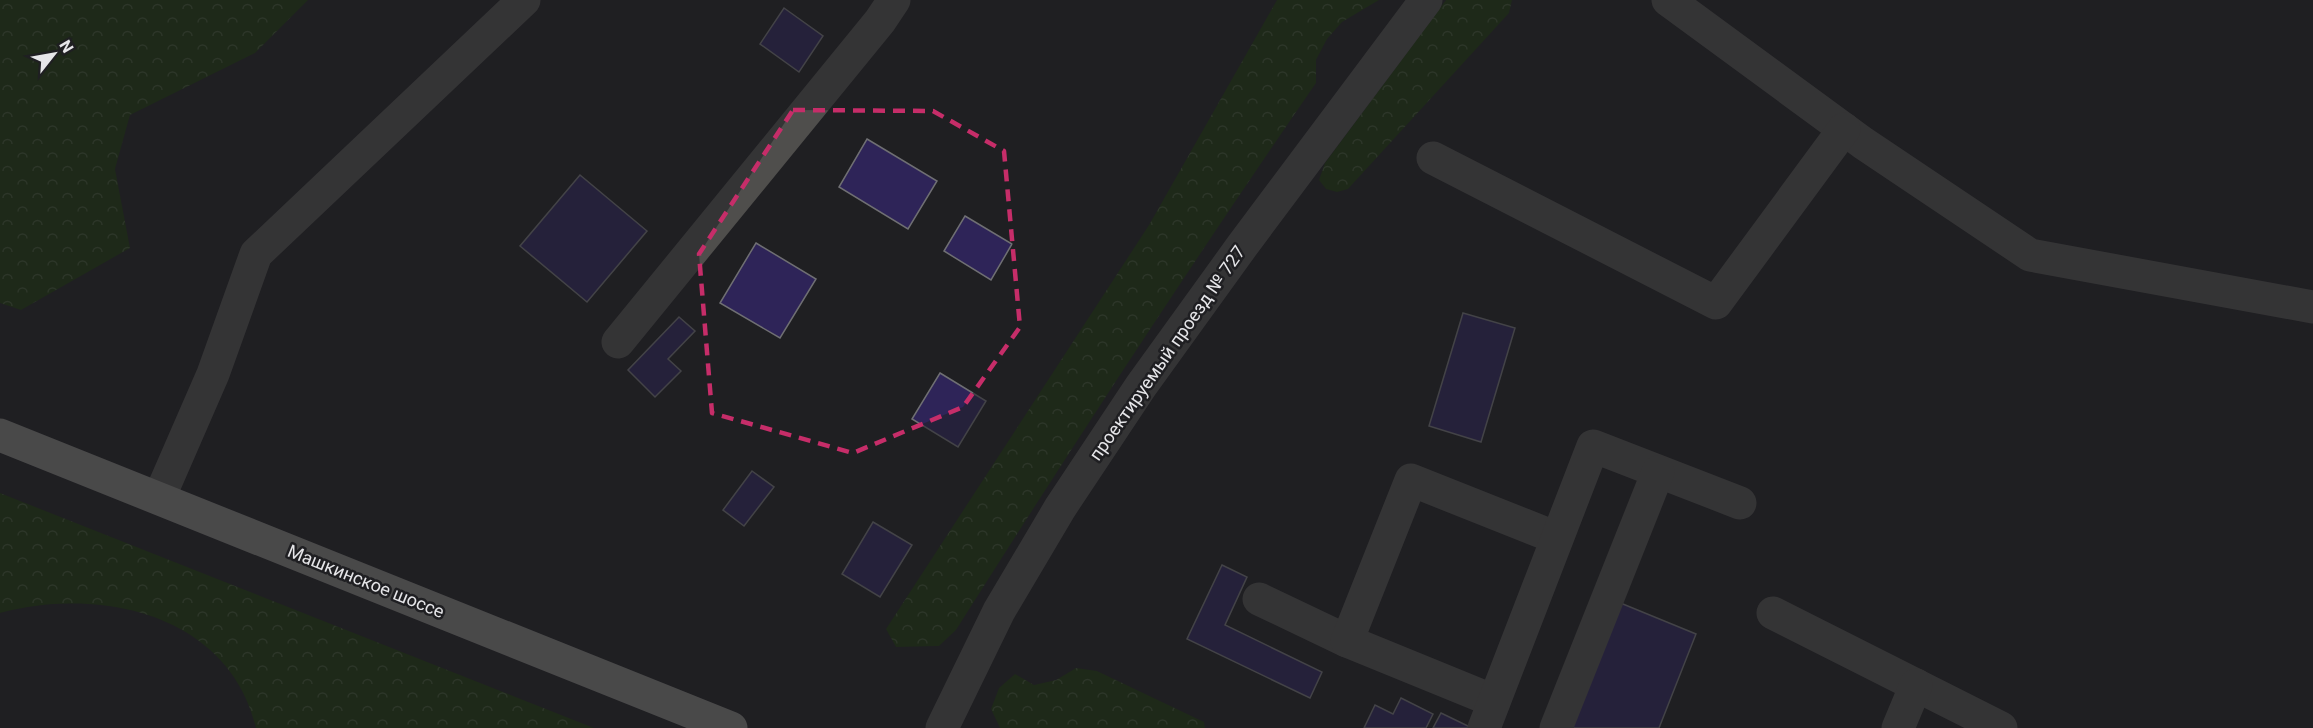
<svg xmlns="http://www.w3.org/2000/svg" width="2313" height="728" font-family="Roboto,sans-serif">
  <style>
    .forest { fill: url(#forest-crowns) }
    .building { fill: #2e2458; stroke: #6f6f73; stroke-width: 1.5 }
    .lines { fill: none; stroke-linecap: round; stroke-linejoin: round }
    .minor { stroke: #4f4e4c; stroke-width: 33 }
    .major { stroke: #7d7c79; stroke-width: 33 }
    .marked { fill: none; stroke: #c62d69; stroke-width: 4.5; stroke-dasharray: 12 8; stroke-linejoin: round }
    .labels { text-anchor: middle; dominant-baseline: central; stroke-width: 5; stroke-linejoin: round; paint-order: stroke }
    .street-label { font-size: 18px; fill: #e6e6e9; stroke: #1f1f22 }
  </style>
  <defs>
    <pattern id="forest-crowns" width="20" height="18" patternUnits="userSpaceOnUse" patternTransform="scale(1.5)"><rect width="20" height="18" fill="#1d350e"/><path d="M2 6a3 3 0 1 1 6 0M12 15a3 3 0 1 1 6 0" fill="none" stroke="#3e5231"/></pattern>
  </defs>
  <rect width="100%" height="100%" fill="#1f1f22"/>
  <g class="forest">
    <path d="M 0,0 L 308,0 L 255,53 L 130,115 L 115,169 L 130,248 L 21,310 L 0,303 Z"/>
    <path d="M 1277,0 L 1379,0 L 1342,22 L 1327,39 L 1316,60 L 1316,83 C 1192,263 1073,445 956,630 L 939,646 L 896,647 L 886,629 L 1149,225 Z"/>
    <path d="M 1446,0 L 1512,0 L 1509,13 L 1348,189 L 1337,192 L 1326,189 L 1319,180 L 1325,163 Z"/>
    <path d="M 0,493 L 594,728 L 256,728 C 229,614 100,586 0,613 Z"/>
    <path d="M 1076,668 L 1097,671 L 1204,722 L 1205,728 L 1000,728 L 991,709 L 999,688 L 1015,674 L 1034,685 L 1056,680 Z"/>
  </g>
  <g class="building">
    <path d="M 784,8 L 823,36 L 799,72 L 760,44 Z"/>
    <path d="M 867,139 L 937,181 L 908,229 L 839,187 Z"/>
    <path d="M 580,175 L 647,231 L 587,302 L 520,246 Z"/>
    <path d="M 965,216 L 1012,244 L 991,280 L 944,251 Z"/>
    <path d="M 756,243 L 816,279 L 780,338 L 720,303 Z"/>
    <path d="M 1463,313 L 1515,328 L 1481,442 L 1429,426 Z"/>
    <path d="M 679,317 L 695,331 L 668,359 L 681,371 L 655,397 L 628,370 Z"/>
    <path d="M 940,373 L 986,401 L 958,447 L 912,419 Z"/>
    <path d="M 752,471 L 774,487 L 744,526 L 723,510 Z"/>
    <path d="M 873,522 L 912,545 L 880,597 L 842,574 Z"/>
    <path d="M 1222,565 L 1247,577 L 1225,625 L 1322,672 L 1310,698 L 1187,639 Z"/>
    <path d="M 1618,602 L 1696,634 L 1659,728 L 1567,728 Z"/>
    <path d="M 1401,698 L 1433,714 L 1426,728 L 1364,728 L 1375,705 L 1393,714 Z"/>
    <path d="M 1441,713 L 1470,727 L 1469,728 L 1433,728 Z"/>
  </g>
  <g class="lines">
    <g class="minor">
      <path d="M 1668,0 L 1863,143 L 2030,255 L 2313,307"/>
      <path d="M 1433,158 L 1716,303 L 1844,129"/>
      <path d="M 618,342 L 880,21 L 894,0"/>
      <path d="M 159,498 L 213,374 L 256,254 L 524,0"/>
      <path d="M 1259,599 L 1347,641"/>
      <path d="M 1773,613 L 2001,728"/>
      <path d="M 1494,701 L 1347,641 L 1411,480 L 1557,538"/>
      <path d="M 942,728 L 999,611 L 1060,508 L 1141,386 L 1242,246 L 1426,0"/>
      <path d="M 1484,728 L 1593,446 L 1740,503"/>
      <path d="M 1556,728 L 1658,472"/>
      <path d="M 1898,728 L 1916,685"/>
    </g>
    <path class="major" d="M 0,435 L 731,728"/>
  </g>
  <path d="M0 0H2313V728H0ZM 793,110 L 933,111 L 1004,151 L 1020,327 L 963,407 L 853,453 L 712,413 L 699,254 Z" fill="#1f1f22" fill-opacity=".55" fill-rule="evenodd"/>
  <path class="marked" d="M 793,110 L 933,111 L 1004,151 L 1020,327 L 963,407 L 853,453 L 712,413 L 699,254 Z"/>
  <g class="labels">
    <g class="street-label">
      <text transform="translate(1167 353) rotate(-55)">проектируемый проезд № 727</text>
      <text transform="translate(366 581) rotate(22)">Машкинское шоссе</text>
    </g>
  </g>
  <g transform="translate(54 54) rotate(59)" stroke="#1f1f22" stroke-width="4.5" paint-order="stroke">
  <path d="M0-4.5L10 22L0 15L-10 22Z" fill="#e6e6e9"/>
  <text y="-9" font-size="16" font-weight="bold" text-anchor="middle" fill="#e6e6e9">N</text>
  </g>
</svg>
